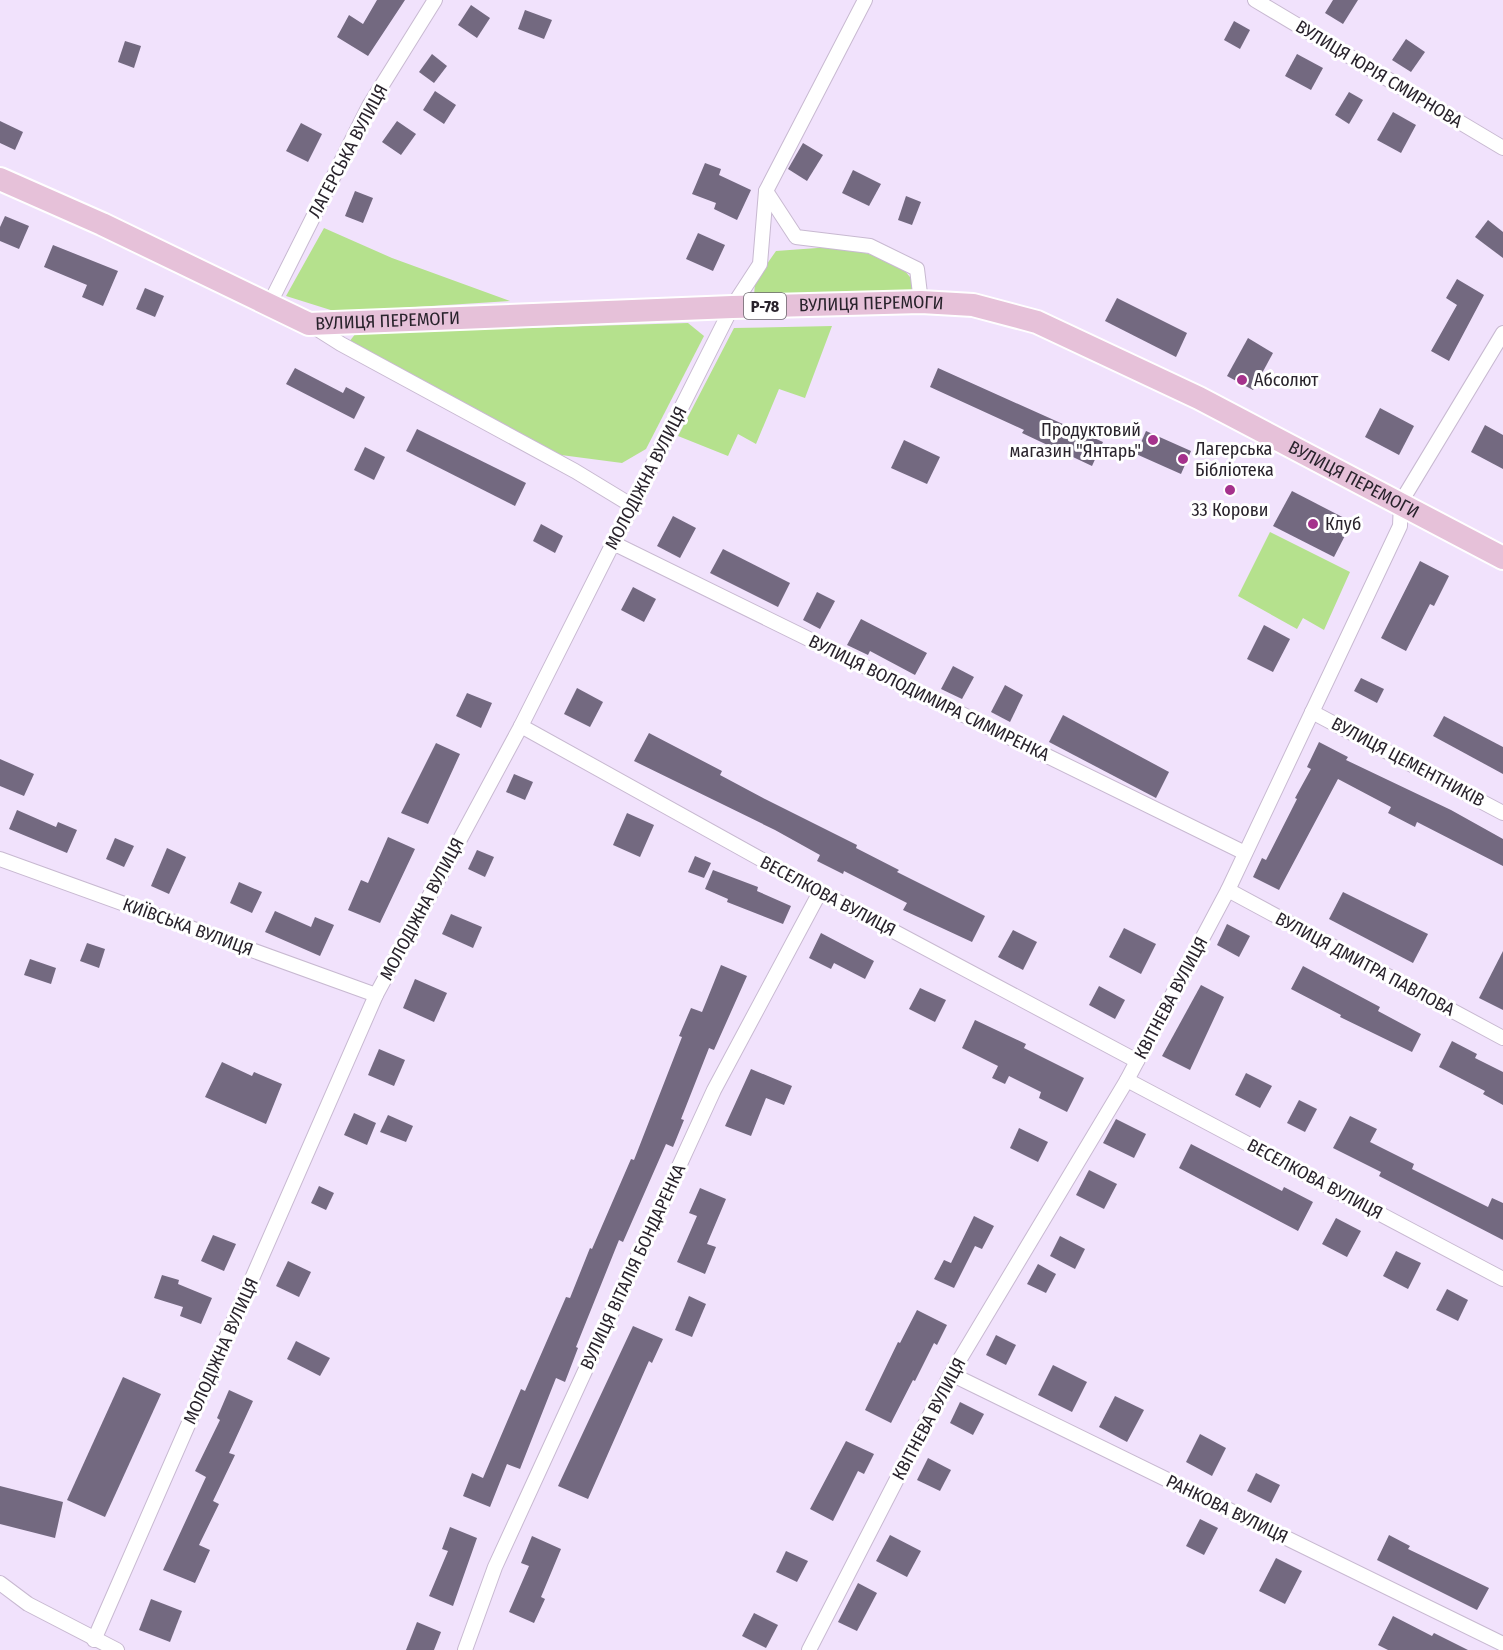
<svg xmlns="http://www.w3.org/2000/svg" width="1503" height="1650" font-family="'Fira Sans Condensed',sans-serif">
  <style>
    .green { fill: #b5e18d }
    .building { fill: #736980 }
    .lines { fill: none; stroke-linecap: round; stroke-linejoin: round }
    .minor-casing { stroke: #c8b9d1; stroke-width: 16 }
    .primary-casing { stroke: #fff; stroke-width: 26 }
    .minor { stroke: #fff; stroke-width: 14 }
    .primary { stroke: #e6c1d9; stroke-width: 22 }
    .poi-dot { fill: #a5328c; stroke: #fff; stroke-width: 2 }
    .labels { text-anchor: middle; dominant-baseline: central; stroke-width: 6; stroke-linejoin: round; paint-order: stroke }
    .shield { fill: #fff; stroke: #69656b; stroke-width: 1.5 }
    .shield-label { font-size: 16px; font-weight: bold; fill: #29232c }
    .street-label { font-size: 18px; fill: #29232c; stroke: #fff }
    .poi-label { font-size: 18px; fill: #29232c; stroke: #fff; text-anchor: start }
  </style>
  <rect width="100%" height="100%" fill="#f1e2fc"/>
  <g class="green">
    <path d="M 324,228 L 392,258 L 510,301 L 337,312 L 286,296 Z"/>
    <path d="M 831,247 C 853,250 896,256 910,277 C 912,281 913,287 914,291 L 754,297 L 755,281 L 776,251 Z"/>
    <path d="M 688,323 L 704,336 L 646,449 L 622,463 L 561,455 L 349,342 L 356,333 Z"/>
    <path d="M 832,326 L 805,398 L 779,389 L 756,444 L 738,434 L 728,456 L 678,436 L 734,328 Z"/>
    <path d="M 1270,532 L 1350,572 L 1324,630 L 1303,618 L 1297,629 L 1238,596 Z"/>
  </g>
  <g class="building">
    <path d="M 377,0 L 405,0 L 368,56 L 337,37 L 349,15 L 363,24 Z"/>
    <path d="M 1333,0 L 1358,0 L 1343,24 L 1325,13 Z"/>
    <path d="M 471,5 L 490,18 L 477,38 L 458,25 Z"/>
    <path d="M 525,10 L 552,20 L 544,39 L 518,29 Z"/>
    <path d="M 1234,21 L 1250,30 L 1240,49 L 1224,40 Z"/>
    <path d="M 1406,39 L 1425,52 L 1411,72 L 1392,60 Z"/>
    <path d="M 125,41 L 141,46 L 134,68 L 118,62 Z"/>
    <path d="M 432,54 L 447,66 L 434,83 L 419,72 Z"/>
    <path d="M 1297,54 L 1323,68 L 1311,90 L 1285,76 Z"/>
    <path d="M 435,91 L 456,105 L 444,124 L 423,110 Z"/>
    <path d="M 1349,92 L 1363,100 L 1349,124 L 1335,115 Z"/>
    <path d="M 1393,112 L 1416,125 L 1401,153 L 1377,140 Z"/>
    <path d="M 0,121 L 23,132 L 15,150 L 0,143 Z"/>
    <path d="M 397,121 L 416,134 L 401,155 L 382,142 Z"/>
    <path d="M 301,123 L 322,134 L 308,162 L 286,151 Z"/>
    <path d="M 803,143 L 823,155 L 807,181 L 788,169 Z"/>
    <path d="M 705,163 L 721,169 L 719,175 L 751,190 L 737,220 L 714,209 L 716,203 L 692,194 Z"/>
    <path d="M 853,170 L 881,184 L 869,206 L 842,193 Z"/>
    <path d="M 355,191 L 373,198 L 363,223 L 345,216 Z"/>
    <path d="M 906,196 L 921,202 L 912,225 L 898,220 Z"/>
    <path d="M 5,216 L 29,226 L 19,249 L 0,241 L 0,227 Z"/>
    <path d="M 1488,220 L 1503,232 L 1503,258 L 1475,237 Z"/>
    <path d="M 698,233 L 725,245 L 713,271 L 686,259 Z"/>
    <path d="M 53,245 L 118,271 L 103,306 L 82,297 L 87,285 L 44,267 Z"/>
    <path d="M 1457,279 L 1484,295 L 1449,361 L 1431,351 L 1457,305 L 1446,298 Z"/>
    <path d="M 145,288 L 164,296 L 155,317 L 136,309 Z"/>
    <path d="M 1117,298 L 1187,333 L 1176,357 L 1105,321 Z"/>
    <path d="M 1248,338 L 1273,353 L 1253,390 L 1227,376 Z"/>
    <path d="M 295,368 L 343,393 L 346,387 L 365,397 L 354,419 L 286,384 Z"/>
    <path d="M 938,368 L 1103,442 L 1092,466 L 1022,433 L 1024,430 L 930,387 Z"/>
    <path d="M 1380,408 L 1414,426 L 1399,455 L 1365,437 Z"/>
    <path d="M 1485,425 L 1503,435 L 1503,469 L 1471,452 Z"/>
    <path d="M 417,429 L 526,483 L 515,506 L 406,451 Z"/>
    <path d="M 1146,431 L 1191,451 L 1181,474 L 1136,454 Z"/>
    <path d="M 904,440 L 940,457 L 927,484 L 891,468 Z"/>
    <path d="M 365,447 L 385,457 L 374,480 L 354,470 Z"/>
    <path d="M 1292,491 L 1352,522 L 1334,557 L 1273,526 Z"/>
    <path d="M 673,516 L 696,528 L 680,558 L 657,546 Z"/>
    <path d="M 541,524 L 563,536 L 555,553 L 533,541 Z"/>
    <path d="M 723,549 L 790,583 L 778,607 L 710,573 Z"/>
    <path d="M 1420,561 L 1449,576 L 1434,606 L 1430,604 L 1406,651 L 1381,638 Z"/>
    <path d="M 633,587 L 656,599 L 644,622 L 621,610 Z"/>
    <path d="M 817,592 L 835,601 L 820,629 L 803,620 Z"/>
    <path d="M 861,619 L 927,653 L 915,675 L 870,651 L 868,655 L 847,645 Z"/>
    <path d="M 1264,625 L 1290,639 L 1273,672 L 1247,659 Z"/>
    <path d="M 953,666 L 974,677 L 962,699 L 941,689 Z"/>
    <path d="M 1361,678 L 1384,689 L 1377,703 L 1354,691 Z"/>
    <path d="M 1005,685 L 1023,695 L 1010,722 L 991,712 Z"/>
    <path d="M 577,688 L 603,702 L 590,727 L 564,714 Z"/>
    <path d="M 467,693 L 492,703 L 481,728 L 456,716 Z"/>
    <path d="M 1063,715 L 1169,772 L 1156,798 L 1049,742 Z"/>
    <path d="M 1444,716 L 1503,747 L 1503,774 L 1433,736 Z"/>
    <path d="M 649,733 L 722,771 L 720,775 L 765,799 L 857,845 L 856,848 L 899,870 L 897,872 L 985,916 L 972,942 L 903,910 L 907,903 L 844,871 L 843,874 L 817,861 L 820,855 L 775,830 L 634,761 Z"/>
    <path d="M 1319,742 L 1348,757 L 1346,760 L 1451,810 L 1503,839 L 1503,866 L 1417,822 L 1415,827 L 1388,813 L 1391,807 L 1338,779 L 1279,890 L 1253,877 L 1262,858 L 1266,860 L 1297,799 L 1295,798 L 1311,769 L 1307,767 Z"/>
    <path d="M 436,743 L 460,754 L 428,824 L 401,813 Z"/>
    <path d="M 0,759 L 34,774 L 24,796 L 0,786 Z"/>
    <path d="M 514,774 L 533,782 L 525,800 L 506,792 Z"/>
    <path d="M 17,810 L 56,827 L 58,822 L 77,830 L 67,853 L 9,829 Z"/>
    <path d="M 627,813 L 654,825 L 640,857 L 613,845 Z"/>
    <path d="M 388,837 L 415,849 L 380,923 L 348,910 L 361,880 L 368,883 Z"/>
    <path d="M 115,838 L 134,846 L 124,867 L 106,859 Z"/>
    <path d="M 167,848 L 186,857 L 169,894 L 151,886 Z"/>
    <path d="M 477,850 L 494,857 L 485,877 L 468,869 Z"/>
    <path d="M 695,856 L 711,863 L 704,878 L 688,872 Z"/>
    <path d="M 713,870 L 758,887 L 757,891 L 791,906 L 783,924 L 727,902 L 728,899 L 705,889 Z"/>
    <path d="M 239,882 L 262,892 L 252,913 L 230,903 Z"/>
    <path d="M 1343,892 L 1428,934 L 1413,963 L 1329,919 Z"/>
    <path d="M 275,911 L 311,927 L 315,917 L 334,925 L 320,956 L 265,932 Z"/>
    <path d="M 451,914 L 482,927 L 473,948 L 442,934 Z"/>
    <path d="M 1227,924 L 1250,936 L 1239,957 L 1217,945 Z"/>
    <path d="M 1124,928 L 1156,944 L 1141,974 L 1109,957 Z"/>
    <path d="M 1013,930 L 1037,942 L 1023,970 L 998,957 Z"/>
    <path d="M 821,933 L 874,961 L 865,979 L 834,963 L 831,969 L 809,958 Z"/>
    <path d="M 87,943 L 105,949 L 99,968 L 80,961 Z"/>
    <path d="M 1503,951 L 1503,1010 L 1479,998 Z"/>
    <path d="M 30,959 L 56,968 L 51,984 L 24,975 Z"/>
    <path d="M 721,965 L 747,976 L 714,1050 L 709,1048 L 681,1119 L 684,1120 L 673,1147 L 666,1144 L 623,1242 L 619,1240 L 576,1347 L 578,1348 L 565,1382 L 556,1378 L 520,1469 L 507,1464 L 490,1507 L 463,1496 L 472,1473 L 483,1478 L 521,1389 L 525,1391 L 566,1297 L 570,1298 L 590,1248 L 592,1249 L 631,1159 L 634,1160 L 682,1037 L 679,1036 L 691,1008 L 702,1012 Z"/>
    <path d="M 1303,966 L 1380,1007 L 1378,1011 L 1421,1034 L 1412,1052 L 1340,1017 L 1341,1015 L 1291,989 Z"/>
    <path d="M 415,979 L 447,993 L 434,1022 L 403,1008 Z"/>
    <path d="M 1201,985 L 1224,997 L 1190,1070 L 1162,1056 Z"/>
    <path d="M 1099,986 L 1125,1000 L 1115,1019 L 1089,1005 Z"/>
    <path d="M 920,988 L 946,1000 L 935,1022 L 909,1009 Z"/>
    <path d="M 975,1020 L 1026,1044 L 1024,1048 L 1084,1078 L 1067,1112 L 1039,1098 L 1041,1092 L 1009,1076 L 1005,1084 L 992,1078 L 998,1066 L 962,1048 Z"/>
    <path d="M 1452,1041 L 1477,1054 L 1475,1058 L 1503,1072 L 1503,1105 L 1483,1094 L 1485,1091 L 1439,1067 Z"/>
    <path d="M 379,1049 L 405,1060 L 394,1086 L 368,1075 Z"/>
    <path d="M 222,1062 L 252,1076 L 254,1072 L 282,1084 L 266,1124 L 205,1097 Z"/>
    <path d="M 751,1069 L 792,1086 L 784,1105 L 766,1098 L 751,1136 L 725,1126 Z"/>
    <path d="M 1246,1073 L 1272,1086 L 1260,1108 L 1235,1095 Z"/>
    <path d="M 1299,1100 L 1317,1109 L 1305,1132 L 1287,1123 Z"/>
    <path d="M 354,1113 L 376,1123 L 367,1145 L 344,1135 Z"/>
    <path d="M 388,1115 L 413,1126 L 406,1142 L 380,1132 Z"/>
    <path d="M 1350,1116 L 1377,1129 L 1370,1142 L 1414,1164 L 1412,1169 L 1488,1207 L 1492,1198 L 1503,1203 L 1503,1240 L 1379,1176 L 1381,1172 L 1333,1148 Z"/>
    <path d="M 1116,1119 L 1146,1134 L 1134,1158 L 1103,1143 Z"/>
    <path d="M 1019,1128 L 1048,1142 L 1038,1162 L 1010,1148 Z"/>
    <path d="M 1191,1144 L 1282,1191 L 1284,1187 L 1313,1202 L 1298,1231 L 1179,1168 Z"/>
    <path d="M 1089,1170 L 1117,1184 L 1104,1209 L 1076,1195 Z"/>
    <path d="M 319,1186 L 334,1193 L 326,1210 L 311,1203 Z"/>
    <path d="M 700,1188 L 726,1199 L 707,1244 L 716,1247 L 705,1274 L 677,1262 L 697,1216 L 689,1213 Z"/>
    <path d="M 974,1216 L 994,1226 L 982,1249 L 975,1246 L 954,1288 L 934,1279 L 944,1260 L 951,1263 Z"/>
    <path d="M 1336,1218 L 1361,1231 L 1347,1257 L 1322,1244 Z"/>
    <path d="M 213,1235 L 236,1244 L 224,1271 L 201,1261 Z"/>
    <path d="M 1060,1236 L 1085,1249 L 1075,1269 L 1050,1256 Z"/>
    <path d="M 1396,1251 L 1421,1263 L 1408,1289 L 1383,1276 Z"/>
    <path d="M 288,1261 L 311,1272 L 299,1297 L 276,1286 Z"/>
    <path d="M 1038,1264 L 1056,1274 L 1046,1293 L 1027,1284 Z"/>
    <path d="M 162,1275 L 179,1280 L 178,1284 L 212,1298 L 201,1324 L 180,1316 L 183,1307 L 154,1298 Z"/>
    <path d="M 1447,1289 L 1468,1300 L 1458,1321 L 1436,1310 Z"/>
    <path d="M 689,1296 L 706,1304 L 692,1337 L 675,1330 Z"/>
    <path d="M 917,1310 L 947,1325 L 937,1345 L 934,1343 L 915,1381 L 913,1380 L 891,1423 L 865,1410 L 898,1342 L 900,1343 Z"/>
    <path d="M 633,1326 L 663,1339 L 652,1363 L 649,1361 L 588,1499 L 558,1486 Z"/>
    <path d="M 996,1335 L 1016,1345 L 1006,1365 L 986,1355 Z"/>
    <path d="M 296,1341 L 330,1358 L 320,1376 L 287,1359 Z"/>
    <path d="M 1053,1365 L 1087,1382 L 1072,1412 L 1038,1395 Z"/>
    <path d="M 123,1377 L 161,1394 L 105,1517 L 67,1500 Z"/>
    <path d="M 229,1390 L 253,1401 L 229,1453 L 235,1455 L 213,1501 L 219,1504 L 199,1545 L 210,1550 L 195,1583 L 163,1570 L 206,1477 L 195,1471 L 220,1420 L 217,1418 Z"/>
    <path d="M 1115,1396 L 1144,1410 L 1127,1442 L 1099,1427 Z"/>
    <path d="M 960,1402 L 984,1414 L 973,1435 L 950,1423 Z"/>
    <path d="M 1200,1434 L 1226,1448 L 1212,1476 L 1186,1462 Z"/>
    <path d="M 846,1441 L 874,1454 L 864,1474 L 858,1471 L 833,1521 L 810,1509 Z"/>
    <path d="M 928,1458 L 951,1470 L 940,1491 L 917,1480 Z"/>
    <path d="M 1256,1473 L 1280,1485 L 1271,1503 L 1247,1491 Z"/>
    <path d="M 0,1486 L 63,1502 L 55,1538 L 0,1524 Z"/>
    <path d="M 1200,1519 L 1218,1528 L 1204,1555 L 1186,1546 Z"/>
    <path d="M 450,1527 L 477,1538 L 453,1606 L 429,1596 L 448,1551 L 442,1549 Z"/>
    <path d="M 890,1535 L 921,1551 L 907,1577 L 876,1561 Z"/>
    <path d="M 1389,1535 L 1410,1546 L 1408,1549 L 1489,1588 L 1477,1610 L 1377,1560 Z"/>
    <path d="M 532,1536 L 561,1549 L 541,1597 L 545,1599 L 534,1623 L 509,1612 L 529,1566 L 521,1563 Z"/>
    <path d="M 786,1551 L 808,1561 L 797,1582 L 776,1572 Z"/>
    <path d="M 1276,1558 L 1302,1571 L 1285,1604 L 1259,1591 Z"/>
    <path d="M 858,1583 L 877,1593 L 857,1631 L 838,1622 Z"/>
    <path d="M 151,1599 L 182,1611 L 170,1642 L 139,1630 Z"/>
    <path d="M 754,1613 L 778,1625 L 766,1648 L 742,1636 Z"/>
    <path d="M 1393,1616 L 1432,1636 L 1434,1633 L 1468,1650 L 1388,1650 L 1378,1645 Z"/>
    <path d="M 417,1622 L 441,1632 L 434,1650 L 406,1650 Z"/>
  </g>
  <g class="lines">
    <g class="minor-casing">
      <g id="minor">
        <path d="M 1255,0 L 1503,148"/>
        <path d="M 766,191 L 796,237 L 870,246 L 917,269 L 921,302"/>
        <path d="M 269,305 L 369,106 L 435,0"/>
        <path d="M 311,325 L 341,344 L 575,471 L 631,505"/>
        <path d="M 613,543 L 1245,853"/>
        <path d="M 1312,712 L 1503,813"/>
        <path d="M 521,726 L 820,892 L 1137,1061"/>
        <path d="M 0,859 L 376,995"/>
        <path d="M 1228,890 L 1503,1038"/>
        <path d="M 1127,1080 L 1503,1279"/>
        <path d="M 951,1374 L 1503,1644"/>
        <path d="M 0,1583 L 28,1604 L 117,1650"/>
        <path d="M 94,1640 L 376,995 L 521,726 L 732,307 L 760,264 L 766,191 L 865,0"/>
        <path d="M 465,1650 L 495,1567 L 714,1090 L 820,892"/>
        <path d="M 809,1650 L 951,1374 L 1127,1080 L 1228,890 L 1400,526 L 1401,502 L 1503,333"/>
      </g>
    </g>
    <g class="primary-casing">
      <g id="primary">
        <path id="s1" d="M 0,179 L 102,224 L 309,324 L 732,307 L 921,302 L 973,305 L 1037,322 L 1199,398 L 1503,558"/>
      </g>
    </g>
    <use href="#minor" class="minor"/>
    <use href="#primary" class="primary"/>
  </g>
  <g class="poi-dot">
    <circle cx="1242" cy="380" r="6"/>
    <circle cx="1153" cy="440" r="6"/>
    <circle cx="1183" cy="459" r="6"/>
    <circle cx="1230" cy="490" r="6"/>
    <circle cx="1313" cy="524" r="6"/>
  </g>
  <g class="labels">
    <rect class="shield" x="744" y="293" width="42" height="26" rx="4.5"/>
    <g class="shield-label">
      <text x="765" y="306">Р-78</text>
    </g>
    <g class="street-label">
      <text transform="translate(1379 74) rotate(31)">ВУЛИЦЯ ЮРІЯ СМИРНОВА</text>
      <text transform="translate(348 151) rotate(-62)">ЛАГЕРСЬКА ВУЛИЦЯ</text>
      <text stroke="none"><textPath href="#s1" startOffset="904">ВУЛИЦЯ ПЕРЕМОГИ</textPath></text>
      <text stroke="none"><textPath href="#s1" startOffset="420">ВУЛИЦЯ ПЕРЕМОГИ</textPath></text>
      <text transform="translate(646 478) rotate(-63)">МОЛОДІЖНА ВУЛИЦЯ</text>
      <text stroke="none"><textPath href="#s1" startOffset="1426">ВУЛИЦЯ ПЕРЕМОГИ</textPath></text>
      <text transform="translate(929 698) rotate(26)">ВУЛИЦЯ ВОЛОДИМИРА СИМИРЕНКА</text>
      <text transform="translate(1408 762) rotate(28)">ВУЛИЦЯ ЦЕМЕНТНИКІВ</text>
      <text transform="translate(828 896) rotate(28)">ВЕСЕЛКОВА ВУЛИЦЯ</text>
      <text transform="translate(422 909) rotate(-62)">МОЛОДІЖНА ВУЛИЦЯ</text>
      <text transform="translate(188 927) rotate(20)">КИЇВСЬКА ВУЛИЦЯ</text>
      <text transform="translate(1365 964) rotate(28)">ВУЛИЦЯ ДМИТРА ПАВЛОВА</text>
      <text transform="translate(1171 998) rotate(-62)">КВІТНЕВА ВУЛИЦЯ</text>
      <text transform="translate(1315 1179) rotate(28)">ВЕСЕЛКОВА ВУЛИЦЯ</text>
      <text transform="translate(633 1267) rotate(-65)">ВУЛИЦЯ ВІТАЛІЯ БОНДАРЕНКА</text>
      <text transform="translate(221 1351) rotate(-66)">МОЛОДІЖНА ВУЛИЦЯ</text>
      <text transform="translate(929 1419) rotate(-62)">КВІТНЕВА ВУЛИЦЯ</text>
      <text transform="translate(1227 1509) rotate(26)">РАНКОВА ВУЛИЦЯ</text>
    </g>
    <g class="poi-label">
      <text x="1254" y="380">Абсолют</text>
      <text x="1141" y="430" text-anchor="end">Продуктовий<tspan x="1141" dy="21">магазин "Янтарь"</tspan></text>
      <text x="1195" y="449">Лагерська<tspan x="1195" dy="21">Бібліотека</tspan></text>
      <text x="1230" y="510" text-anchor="middle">33 Корови</text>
      <text x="1325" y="524">Клуб</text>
    </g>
  </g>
</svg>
